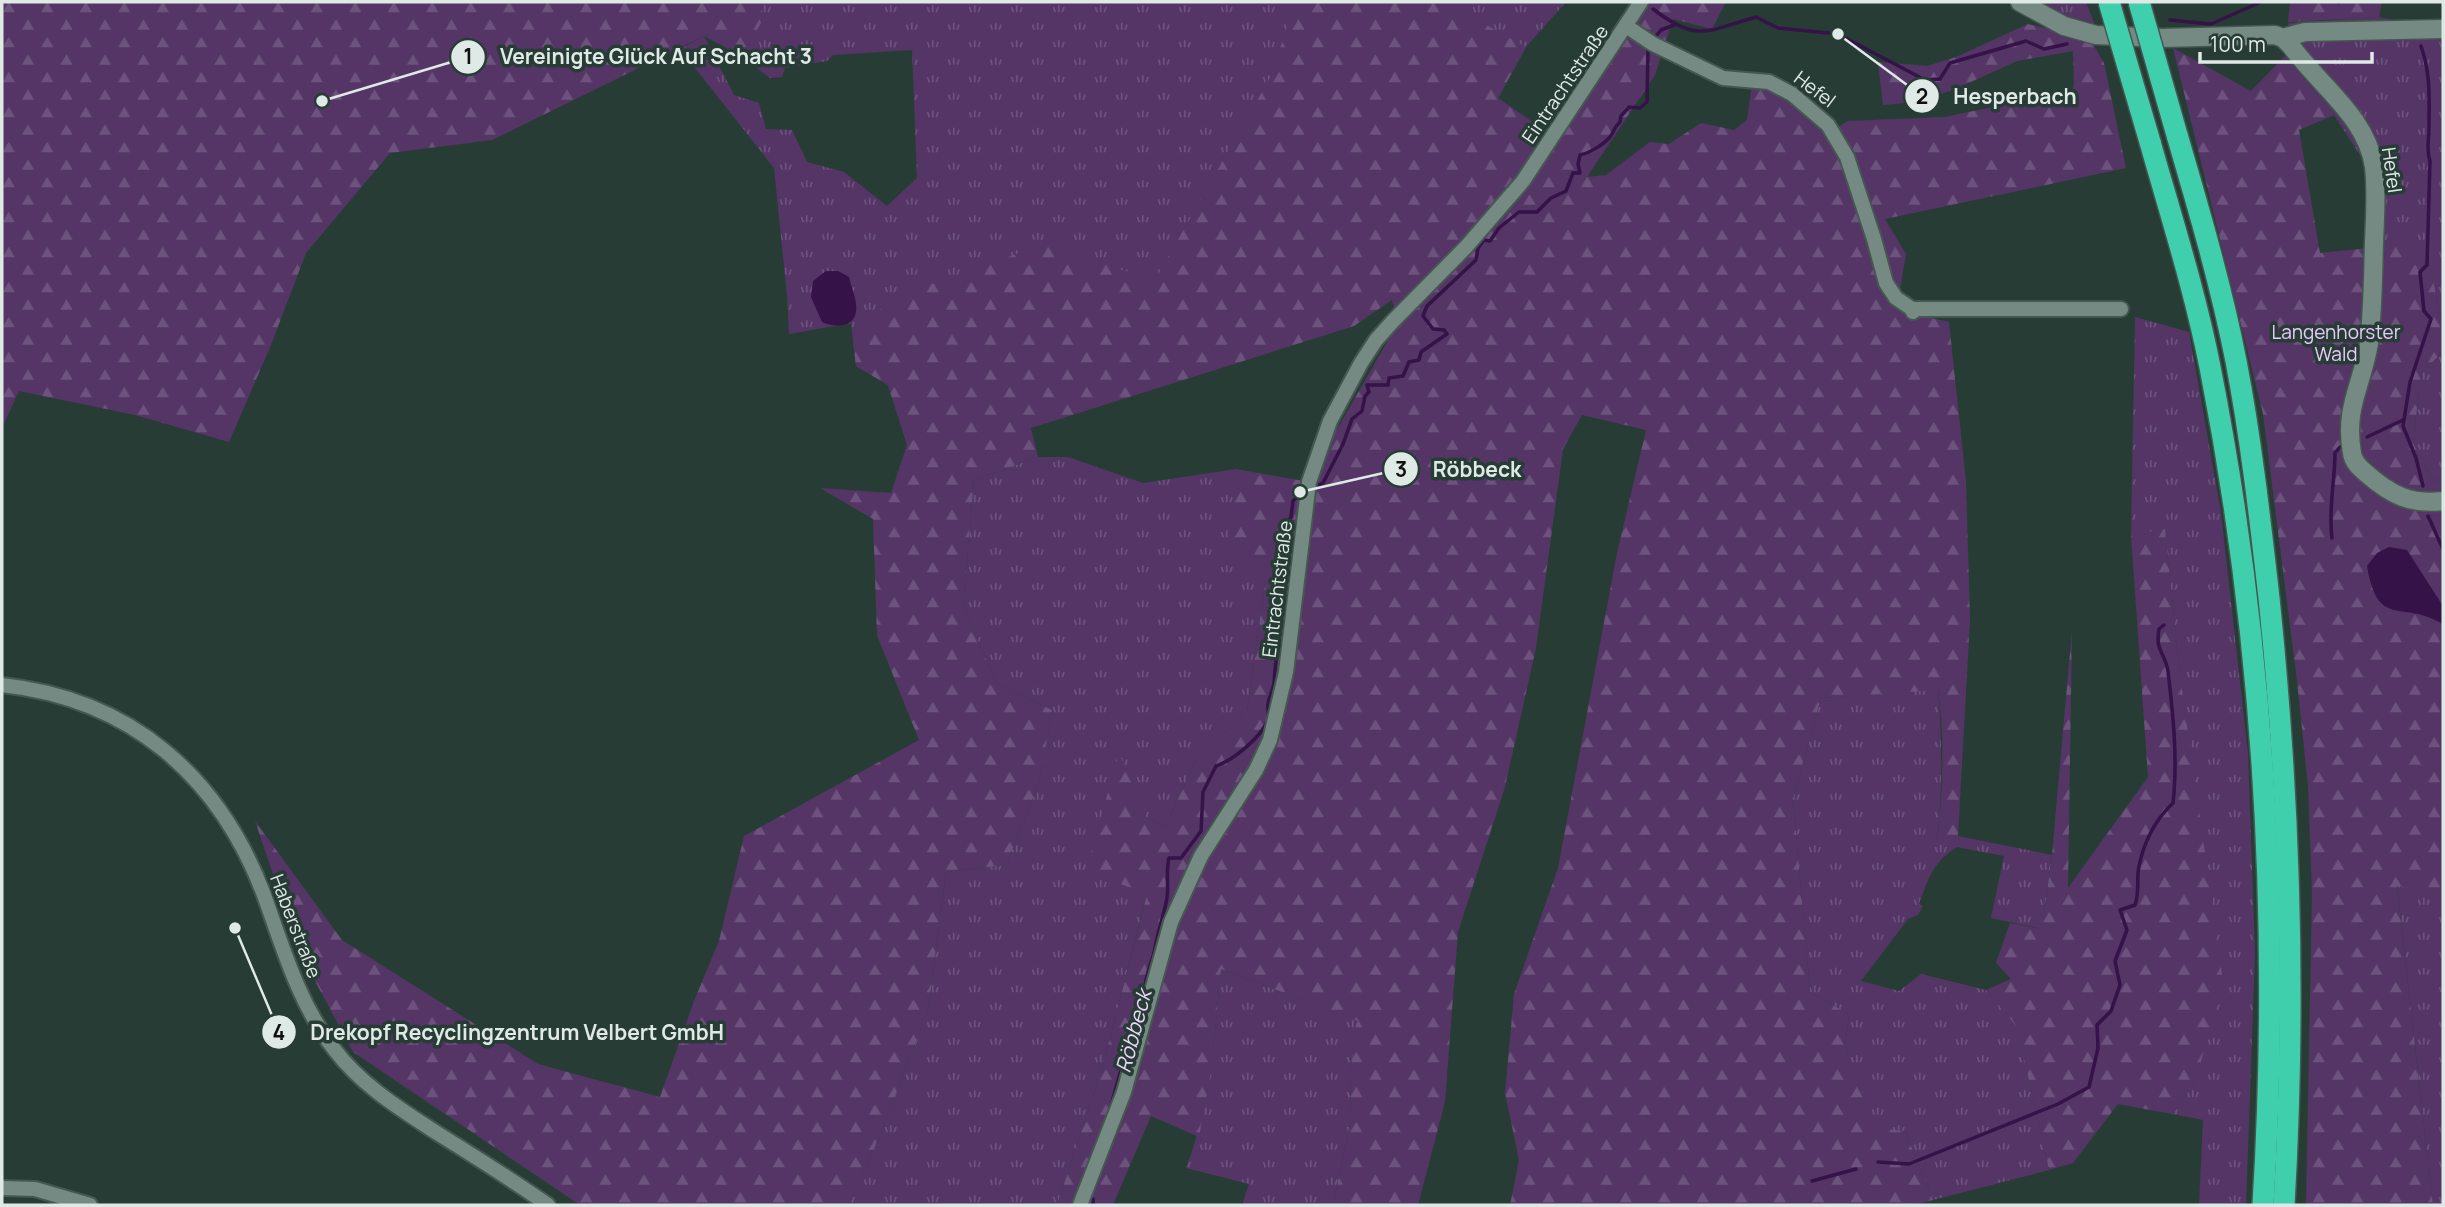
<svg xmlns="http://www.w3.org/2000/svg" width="2445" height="1207" font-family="Manrope,sans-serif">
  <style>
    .grass { fill: url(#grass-tufts) }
    .forest { fill: url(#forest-firs) }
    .water { fill: #351247 }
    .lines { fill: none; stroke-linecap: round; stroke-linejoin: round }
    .stream { stroke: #351247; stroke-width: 3.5 }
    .street-casing { stroke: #465751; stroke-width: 18 }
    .secondary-casing { stroke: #465751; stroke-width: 21 }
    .highway-casing { stroke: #465751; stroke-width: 24 }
    .street { stroke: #758a83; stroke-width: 14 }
    .secondary { stroke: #758a83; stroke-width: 18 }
    .highway { stroke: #40cfad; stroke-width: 21 }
    .highway-bridge-casing { stroke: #465751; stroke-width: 24; stroke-linecap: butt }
    .highway-bridge { stroke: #40cfad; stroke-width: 21 }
    .labels { text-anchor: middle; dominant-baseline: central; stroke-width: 7; stroke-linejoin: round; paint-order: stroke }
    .street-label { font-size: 19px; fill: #dfeae6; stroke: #283c36 }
    .park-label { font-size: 19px; fill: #e9cafd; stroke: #283c36 }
    .water-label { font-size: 21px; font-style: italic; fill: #ebd7f9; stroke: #283c36 }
    .leader { fill: none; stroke: #dfeae6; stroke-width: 2.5 }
    .callout-dot { fill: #dfeae6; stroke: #283c36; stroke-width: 2.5 }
    .mark-label { font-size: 21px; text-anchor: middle; font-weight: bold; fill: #111 }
    .callout-label { font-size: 21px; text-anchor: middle; font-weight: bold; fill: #dfeae6; stroke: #283c36; stroke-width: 7; stroke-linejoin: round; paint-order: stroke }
  </style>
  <defs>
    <pattern id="grass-tufts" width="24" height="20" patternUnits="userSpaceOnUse" patternTransform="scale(1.75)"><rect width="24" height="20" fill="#543566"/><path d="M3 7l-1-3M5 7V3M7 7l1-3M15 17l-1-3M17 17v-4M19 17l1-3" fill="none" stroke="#6c527c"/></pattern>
    <pattern id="forest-firs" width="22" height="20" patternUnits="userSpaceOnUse" patternTransform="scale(1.75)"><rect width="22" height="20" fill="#543566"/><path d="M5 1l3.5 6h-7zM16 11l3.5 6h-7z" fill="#6c527c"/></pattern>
  </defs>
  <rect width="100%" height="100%" fill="#283c36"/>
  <g class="grass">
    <path d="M 761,2 L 1566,2 L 1526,47 L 1498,98 L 907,444 L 888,385 L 856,366 L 851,323 L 789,334 L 787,296 L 774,168 L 680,49 L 704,36 L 734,95 L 759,103 L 766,129 L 792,130 L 807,162 L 844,172 L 887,206 L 917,178 L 912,50 L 833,55 L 827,61 L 785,68 L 782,77 L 770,78 L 741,56 L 760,23 Z"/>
    <path d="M 2020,2 L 2086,2 L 2096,28 Z"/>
    <path d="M 2379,17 L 2443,32 L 2443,331 L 2426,243 L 2368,249 L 2367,166 L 2334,115 L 2285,56 L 2288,23 Z"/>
    <path d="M 2135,317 L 2189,332 L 2221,513 L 2248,754 L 2255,953 L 2246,1205 L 2199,1205 L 2203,1120 L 2172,1114 L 2195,1083 L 2180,676 L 2165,530 L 2131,535 Z"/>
    <path d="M 2443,352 L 2443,476 L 2434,482 L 2413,443 L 2421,373 Z"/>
    <path d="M 1038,457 L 1068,457 L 1143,483 L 1236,469 L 1230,538 L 1265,583 L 1247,711 L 1196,760 L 1165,827 L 1146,817 L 1119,754 L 1147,893 L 1102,1069 L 1057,1205 L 848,1205 L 879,1137 L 928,1011 L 946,872 L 1006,865 L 1040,780 L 1052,710 L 997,684 L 963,606 L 974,480 Z"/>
    <path d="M 1938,689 C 1942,741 1943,789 1937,840 L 1958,836 L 2052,855 L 2042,929 L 1991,918 L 2004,856 L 1957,847 C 1933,862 1929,877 1919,904 L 1923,906 L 1918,915 L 1908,919 L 1861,981 L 1899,991 L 1921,974 L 1986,990 L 2017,1026 L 2049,1170 L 1933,1200 L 1905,1131 L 1875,1129 L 1845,1046 L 1849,1014 L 1810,992 L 1793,798 L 1821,698 Z"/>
    <path d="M 2397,885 L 2443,891 L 2443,1205 L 2433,1205 Z"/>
    <path d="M 1221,969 L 1359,1021 L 1350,1072 L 1351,1119 L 1333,1205 L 1242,1205 L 1249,1184 L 1186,1168 C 1211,1105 1214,1036 1221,969 Z"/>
  </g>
  <g class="forest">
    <path d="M 2,2 L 761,2 L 761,23 L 741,56 L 704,36 L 492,140 L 390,153 L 306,253 L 271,345 L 229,442 L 135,415 L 19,391 L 2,428 Z"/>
    <path d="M 1295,2 L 1445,2 L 1526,47 L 1498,98 L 1557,139 L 1643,2 L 1726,2 L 1712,29 L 1673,19 L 1655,75 L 1587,177 L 1606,175 L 1650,142 L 1669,144 L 1701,123 L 1734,130 L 1747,120 L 1752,85 L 1783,92 L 1829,132 L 1848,121 L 1945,117 L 2025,100 L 2069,106 L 2074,84 L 2073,51 L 2017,61 L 1953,90 L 1917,102 L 1883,105 L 1878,62 L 1927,66 L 1956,57 L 2028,24 L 2089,38 L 2104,63 L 2126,168 L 1885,219 L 1906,254 L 1900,289 L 1903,312 L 1949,322 L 1966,482 L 1970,620 L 1958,836 L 1937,841 C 1943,791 1945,740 1938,690 L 1821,698 L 1793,798 L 1810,992 L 1849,1014 L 1845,1046 L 1875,1128 L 1905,1131 L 1933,1200 L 1913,1205 L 1510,1205 L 1519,1160 L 1505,1093 L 1514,994 L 1558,868 L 1617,553 L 1646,430 L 1582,415 L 1563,449 L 1536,648 L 1505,787 L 1458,932 L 1445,1102 L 1418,1205 L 1333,1205 L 1351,1119 L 1350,1072 L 1358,1021 L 1221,969 L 1211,1071 L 1199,1137 L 1151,1116 L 1113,1205 L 1057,1205 L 1102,1069 L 1147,894 L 1086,871 L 1119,753 L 1146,817 L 1165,827 L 1196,760 L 1247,711 L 1265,583 L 1229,538 L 1236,469 L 1315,483 L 1320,459 L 1398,323 L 1392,300 L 1354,326 L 1031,428 L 1038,457 L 974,480 L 963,606 L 997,684 L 1052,710 L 1040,780 L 1006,865 L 946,872 L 928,1011 L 879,1137 L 848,1205 L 580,1205 L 353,1052 L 299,951 L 255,821 L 342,940 L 538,1064 L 660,1097 L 694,1001 L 719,941 L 744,836 L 919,740 L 877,635 L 873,519 L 820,488 L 891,493 L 907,445 L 888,385 L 856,366 L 853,341 L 889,299 L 1042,245 L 1155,280 L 1271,76 Z"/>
    <path d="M 2290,2 L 2382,2 L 2379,17 L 2288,22 Z"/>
    <path d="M 2173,48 L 2251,91 L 2285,56 L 2334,115 L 2299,130 L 2320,253 L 2426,242 L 2443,331 L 2443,352 L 2421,373 L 2413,443 L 2434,482 L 2443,476 L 2443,891 L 2397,886 L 2433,1205 L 2306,1205 L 2312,894 L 2308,786 L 2297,681 L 2263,414 Z"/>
    <path d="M 2165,529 L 2180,676 L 2223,981 L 2195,1083 L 2172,1114 L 2118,1104 L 2073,1163 L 2049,1170 L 2017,1027 L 1986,990 L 2011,979 L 1996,963 L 2010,923 L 2042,929 L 2052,855 L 2072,630 L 2068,888 L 2148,777 L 2131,535 Z"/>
  </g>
  <g class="water">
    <path d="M 826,271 L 838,271 L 849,277 C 851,287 858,302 856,312 C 853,329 833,327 822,322 L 811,297 L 813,281 Z"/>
    <path d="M 2389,547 L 2407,550 L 2443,606 L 2443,624 C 2400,599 2378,630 2367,566 L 2377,553 Z"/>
  </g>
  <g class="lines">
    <g class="stream">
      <path d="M 2338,2 L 2339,2"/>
      <path d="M 1653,9 C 1697,43 1707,31 1756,17 L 1778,28 L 1838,34 L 1925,80 L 1940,79 L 1950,63 L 2026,41 L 2044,49 L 2067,44"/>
      <path d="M 2170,20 L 2211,24 L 2261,2"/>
      <path d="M 1656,36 L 1661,30 L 1674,25"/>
      <path d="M 2421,46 C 2431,75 2429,97 2429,128 C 2429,140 2426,149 2430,161 L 2427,265 L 2420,272 L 2424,311 L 2431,319 L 2410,382 L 2403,426 L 2416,458 L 2423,486"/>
      <path d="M 2367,437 L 2403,420"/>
      <path d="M 1313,487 L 1323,483 L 1343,444 L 1352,419 L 1362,411 L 1365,396 L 1369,392 L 1367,385 L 1388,385 L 1389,378 L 1403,376 L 1409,362 L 1419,360 L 1421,352 L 1447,334 L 1444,330 L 1433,329 L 1423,316 L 1427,306 L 1476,260 L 1478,248 L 1484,240 L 1490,241 L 1499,228 L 1519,212 L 1537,212 L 1551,198 L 1566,191 L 1573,173 L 1580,173 L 1578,164 L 1580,155 C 1590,153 1604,144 1610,137 C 1614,132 1614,127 1620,122 L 1621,116 L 1629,107 L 1640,108 L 1647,102 L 1648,49"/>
      <path d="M 2428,516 L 2443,549"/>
      <path d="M 2332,538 C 2328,510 2335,481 2335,453 L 2340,447"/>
      <path d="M 1110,1109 L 1145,986 C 1146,974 1151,964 1154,953 C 1157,935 1162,921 1166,903 C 1170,889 1165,874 1169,858 L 1181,858 L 1201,831 L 1203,792 L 1216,766 C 1234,760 1261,737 1268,720 C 1270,714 1267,709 1268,704 C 1269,697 1273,690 1274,683 C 1276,654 1280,626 1284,597 C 1286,586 1281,575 1286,565 L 1280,547 L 1282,529 L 1291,517 L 1293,501 L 1303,491"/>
      <path d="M 1878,1162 L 1909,1164 L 2058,1104 L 2089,1087 L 2098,1048 L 2097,1025 L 2111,1011 L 2120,985 L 2115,961 L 2127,930 L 2120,910 L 2135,905 C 2140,892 2136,879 2139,866 C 2144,842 2156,819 2173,803 C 2178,759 2173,714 2168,671 C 2165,653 2155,651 2159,629 L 2164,625"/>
      <path d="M 1812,1181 L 1856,1169"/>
      <path d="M 1093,1205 L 1093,1199"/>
    </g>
    <g class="street-casing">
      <g id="street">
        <path d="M 1626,26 L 1653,44 L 1723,78 L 1769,82 L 1792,94 L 1828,125 L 1847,157 L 1874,239 L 1886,283 L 1896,298 L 1912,309 L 1913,312"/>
        <path d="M 1912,309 L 2121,309"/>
        <path d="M 2,685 C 131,699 219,776 264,895 C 283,948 299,1004 334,1049 C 361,1085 400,1109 437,1133 C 474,1156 512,1180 548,1205"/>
        <path d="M 2,1188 L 35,1189 L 90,1205"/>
        <path d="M 1080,1205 L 1124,1092 L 1171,922 L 1201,856 L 1256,770 L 1270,740 L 1286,672 L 1309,482 L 1330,421 L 1361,363 L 1376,340 L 1393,321 L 1466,247 L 1523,181 L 1641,2"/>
      </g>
    </g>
    <g class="secondary-casing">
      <g id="secondary">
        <path d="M 2020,2 L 2064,26 L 2096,35 L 2162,38 L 2275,35 L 2283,38 L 2291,46 C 2319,85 2367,117 2374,167 C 2377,192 2375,217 2374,242 C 2373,275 2373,310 2369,343 C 2362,386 2344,407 2352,453 C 2353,462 2360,468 2367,474 C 2391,495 2411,505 2443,501"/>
        <path d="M 2283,38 L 2305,32 L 2443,29"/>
      </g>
    </g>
    <g class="highway-casing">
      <g id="highway">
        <path d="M 2177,135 C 2199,210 2221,285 2236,361 C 2251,439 2260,519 2269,598 C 2290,800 2296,1002 2284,1205"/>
        <path d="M 2150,142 C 2171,216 2195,291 2210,367 C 2264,641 2280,926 2263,1205"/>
      </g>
    </g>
    <use href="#street" class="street"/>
    <use href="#secondary" class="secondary"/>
    <use href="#highway" class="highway"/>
    <g class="highway-bridge-casing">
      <g id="highway-bridge">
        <path d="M 2109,2 L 2150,142"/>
        <path d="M 2139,2 L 2177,135"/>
      </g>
    </g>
    <use href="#highway-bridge" class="highway-bridge"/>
  </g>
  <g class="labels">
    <g class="street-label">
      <text transform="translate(1565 84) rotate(-56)">Eintrachtstraße</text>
      <text transform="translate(1815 89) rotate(37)">Hefel</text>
      <text transform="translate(2392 170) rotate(82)">Hefel</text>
      <text transform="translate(1277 589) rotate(-83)">Eintrachtstraße</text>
      <text transform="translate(296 926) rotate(69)">Haberstraße</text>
    </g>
    <g class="park-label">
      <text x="2336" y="332">Langenhorster<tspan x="2336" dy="22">Wald</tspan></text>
    </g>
    <g class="water-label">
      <text transform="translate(1133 1031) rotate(-75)">Röbbeck</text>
    </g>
  </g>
  <path class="leader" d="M322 101L468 57M1838 34L1922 96M1300 492L1401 469M235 928L279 1032"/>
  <g class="callout-dot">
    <circle cx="322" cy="101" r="7"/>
    <circle cx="1838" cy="34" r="7"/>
    <circle cx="1300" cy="492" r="7"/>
    <circle cx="235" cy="928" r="7"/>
    <circle cx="468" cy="57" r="18"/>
    <circle cx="1922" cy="96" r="18"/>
    <circle cx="1401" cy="469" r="18"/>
    <circle cx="279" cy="1032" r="18"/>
  </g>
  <g class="mark-label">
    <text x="468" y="64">1</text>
    <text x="1922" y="104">2</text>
    <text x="1401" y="477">3</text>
    <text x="279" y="1040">4</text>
  </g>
  <g class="callout-label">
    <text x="656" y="64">Vereinigte Glück Auf Schacht 3</text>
    <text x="2015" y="104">Hesperbach</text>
    <text x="1477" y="477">Röbbeck</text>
    <text x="517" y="1040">Drekopf Recyclingzentrum Velbert GmbH</text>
  </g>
  <rect width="2445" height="1207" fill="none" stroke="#dfeae6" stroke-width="7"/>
  <path d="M2200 52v10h172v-10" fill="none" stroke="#dfeae6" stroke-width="3.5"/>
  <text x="2210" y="52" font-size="21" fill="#dfeae6" stroke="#283c36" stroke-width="5" paint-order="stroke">100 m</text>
</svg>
